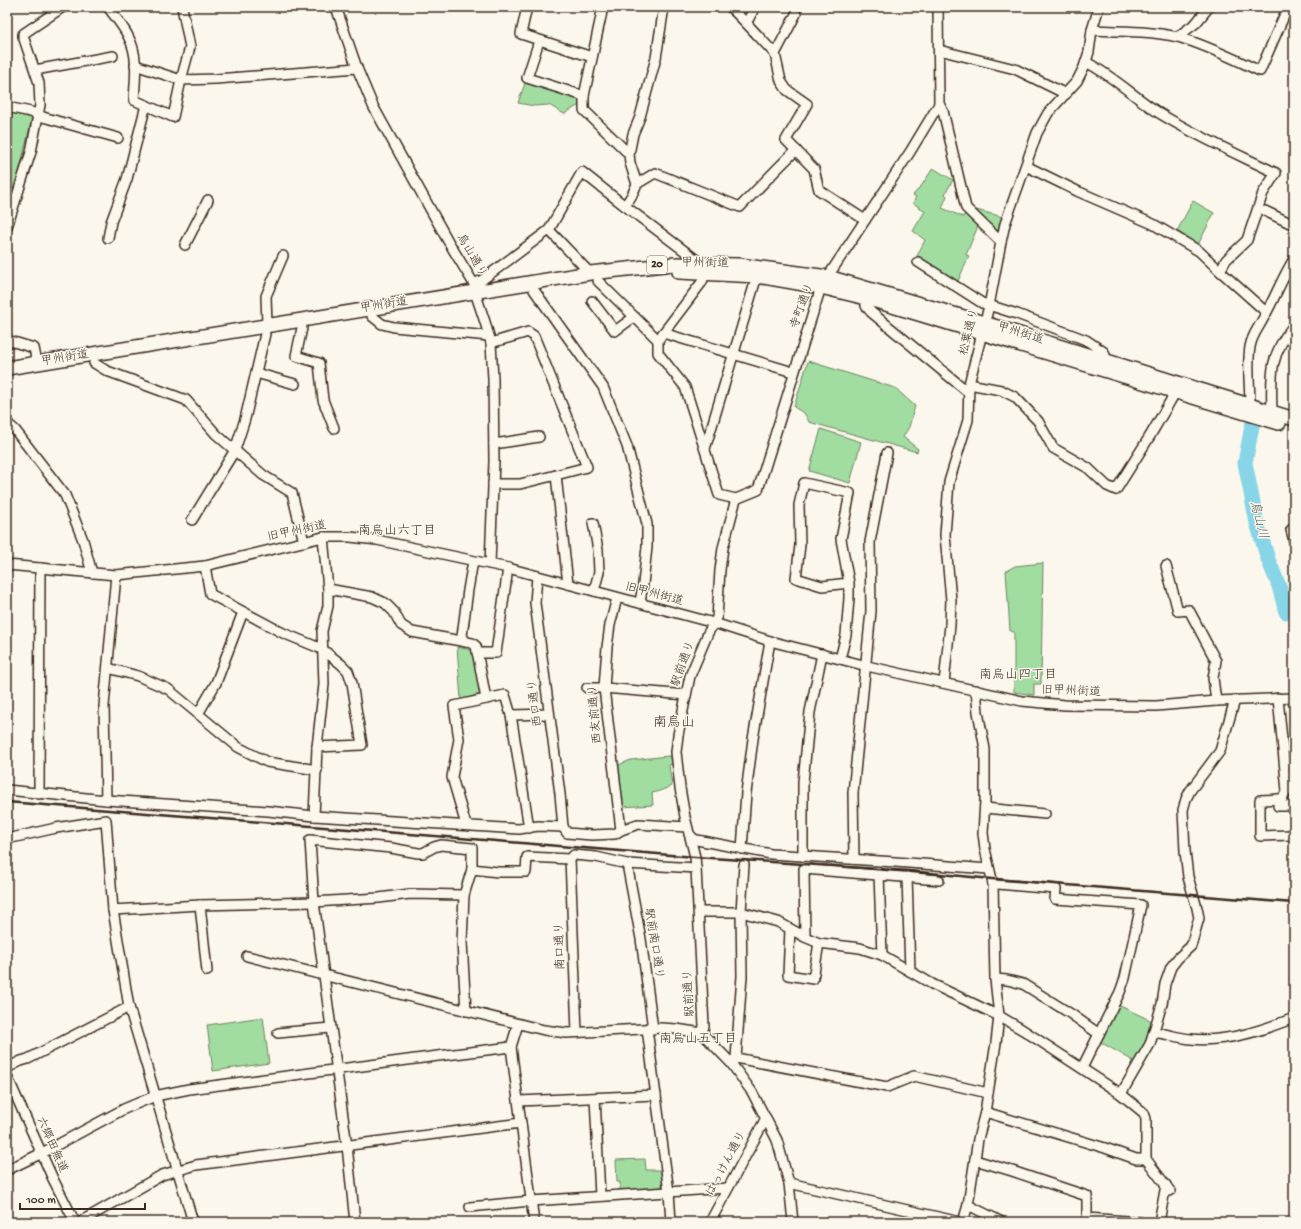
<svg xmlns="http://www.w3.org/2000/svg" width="1301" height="1229" font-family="'Gochi Hand','Klee One',sans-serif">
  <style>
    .green { fill: #a1dca1; stroke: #6e8360 }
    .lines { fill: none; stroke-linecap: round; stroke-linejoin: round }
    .river { stroke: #87d5e6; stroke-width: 15 }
    .minor-casing { stroke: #3b2a1e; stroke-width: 12 }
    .highway-casing { stroke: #3b2a1e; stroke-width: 16 }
    .minor { stroke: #fbf7ec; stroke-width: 9 }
    .highway { stroke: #fbf7ec; stroke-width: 13 }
    .rail { stroke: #3b2a1e; stroke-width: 2.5 }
    .labels { text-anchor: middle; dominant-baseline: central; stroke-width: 3; stroke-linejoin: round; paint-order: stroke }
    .shield { fill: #fbf7ec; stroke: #75685c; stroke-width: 1 }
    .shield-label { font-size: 11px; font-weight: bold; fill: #3b2a1e }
    .street-label { font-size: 12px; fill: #3b2a1e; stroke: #fbf7ec }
    .water-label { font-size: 13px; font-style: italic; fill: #4e5550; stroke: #fbf7ec }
    .neighbourhood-label { font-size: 13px; fill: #3b2a1e; stroke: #fbf7ec }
    .quarter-label { font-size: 14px; fill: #3b2a1e; stroke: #fbf7ec }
  </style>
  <rect width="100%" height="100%" fill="#fbf7ec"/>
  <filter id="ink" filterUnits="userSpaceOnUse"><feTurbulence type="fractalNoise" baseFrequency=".025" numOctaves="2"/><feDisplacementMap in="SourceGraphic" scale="8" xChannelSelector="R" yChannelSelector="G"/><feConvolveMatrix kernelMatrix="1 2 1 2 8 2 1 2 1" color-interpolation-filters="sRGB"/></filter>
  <g filter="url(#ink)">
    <g class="green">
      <path d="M 526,80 L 580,96 L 581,104 L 564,114 L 549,105 L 534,106 L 518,103 Z"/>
      <path d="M 7,112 L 32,118 L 15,189 L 7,188 Z"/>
      <path d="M 933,168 L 953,180 L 945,194 L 947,196 L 942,208 L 963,217 L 965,213 L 978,226 L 966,255 L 969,256 L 958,281 L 917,256 L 925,240 L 913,231 L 925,211 L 913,203 L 916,197 L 913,195 L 922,185 Z"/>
      <path d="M 1193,201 L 1214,213 L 1198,245 L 1177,231 Z"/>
      <path d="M 969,208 L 1003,217 L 1000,224 L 999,235 Z"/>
      <path d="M 808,361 L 895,388 L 915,406 L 909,427 L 903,437 L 918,449 L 917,452 L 809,422 L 805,414 L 794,407 Z"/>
      <path d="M 821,429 L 861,442 L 850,483 L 809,471 Z"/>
      <path d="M 1043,563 L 1041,684 L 1034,684 L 1034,695 L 1014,692 L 1014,632 L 1010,631 L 1006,571 L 1015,566 Z"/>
      <path d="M 457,647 L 471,650 L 475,654 L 482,693 L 461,700 Z"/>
      <path d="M 668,756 L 674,757 L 674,763 L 669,765 L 672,786 L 657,792 L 652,793 L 653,805 L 622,807 L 618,765 L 631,760 Z"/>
      <path d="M 1116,1004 L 1152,1021 L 1149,1035 L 1135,1062 L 1097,1040 Z"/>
      <path d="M 263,1017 L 269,1063 L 213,1071 L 207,1025 Z"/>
      <path d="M 645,1159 L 646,1170 L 661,1170 L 663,1184 L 659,1189 L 620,1192 L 620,1182 L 617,1182 L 616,1160 Z"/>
    </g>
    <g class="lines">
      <path class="river" d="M 1252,426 L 1245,463 L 1257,523 L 1268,559 L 1279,586 L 1286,612"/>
      <g class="minor-casing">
        <g id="minor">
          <path d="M 108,7 C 115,17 124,27 129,38 C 139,57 135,80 134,100 L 173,117 L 181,80 L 190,47 L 182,7"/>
          <path d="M 336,7 L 357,68 L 373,106 L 448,241 L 474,284 L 477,298 L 485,322 L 491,343 L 493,379 L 494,461 L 490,564"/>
          <path d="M 527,7 L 521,34 L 592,57"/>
          <path d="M 603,7 L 584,96 L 584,110 L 629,154"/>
          <path d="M 730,7 C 746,22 760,38 775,54"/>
          <path d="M 796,14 L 775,54 L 781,81 L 787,90 L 807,104 L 786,140 L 814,169 L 819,190 L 865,220"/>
          <path d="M 747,22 L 755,7"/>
          <path d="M 1092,30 C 1121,31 1150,31 1178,37 C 1206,45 1234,59 1260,71 L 1288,7"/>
          <path d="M 1177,37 L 1196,23 L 1209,7"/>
          <path d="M 539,41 L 527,78 L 584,96"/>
          <path d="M 939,50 L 1015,69 L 1066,94"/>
          <path d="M 1086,62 C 1113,76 1134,97 1159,113 C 1196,136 1237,154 1276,173 L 1263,193 L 1247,240 L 1226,260 L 1220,271"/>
          <path d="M 135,65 L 181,80 L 216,79 L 357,68"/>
          <path d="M 35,70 L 113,56"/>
          <path d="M 939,104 L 943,111 L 966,208 L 1001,242"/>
          <path d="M 7,107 L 31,112 L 43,117 L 118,138"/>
          <path d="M 1026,166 L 1077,191 L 1153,224 L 1199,251 L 1220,271 L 1266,312"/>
          <path d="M 637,184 L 655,173 L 740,207 L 778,168 L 796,150"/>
          <path d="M 625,206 L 632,195 L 637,184 L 630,163 L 629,154 L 633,134 L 640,117 L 656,58 L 664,7"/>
          <path d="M 1265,211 L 1294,225"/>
          <path d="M 7,227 L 31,152 L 40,105 L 39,83 L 23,36 L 23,34 L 63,7"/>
          <path d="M 549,230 L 590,273"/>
          <path d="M 108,238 L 111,222 L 127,179 L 146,105"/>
          <path d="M 185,245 L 208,200"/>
          <path d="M 918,262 L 982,303 L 1017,314 L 1086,340 L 1104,352 L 1107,362"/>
          <path d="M 705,274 L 702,282 L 658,340 L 658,353 L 685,387 L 693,412 L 719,495 L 736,499"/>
          <path d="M 598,281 L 658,340"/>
          <path d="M 474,284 L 482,280 L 549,230 L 582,172 L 625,206 L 702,264"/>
          <path d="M 534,290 L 603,387 L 627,446 L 647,524 L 647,547 L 643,584 L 640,603"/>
          <path d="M 866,298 L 866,306 L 871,312 L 968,392"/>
          <path d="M 592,301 L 615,331 L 634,317"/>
          <path d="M 372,316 L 382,324 L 394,327 L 489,336"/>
          <path d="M 267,325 L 266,296 L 283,256"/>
          <path d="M 302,328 L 296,356 L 319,363 L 323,400 L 334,428"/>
          <path d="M 663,333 L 793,372"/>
          <path d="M 7,340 L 34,348 L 37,363"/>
          <path d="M 491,343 L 528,332 L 534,336 L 587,467 L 556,475"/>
          <path d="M 94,363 L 107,371 L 186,400 L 216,434 L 263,475 L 292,493 L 304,542"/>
          <path d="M 256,373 L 295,384"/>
          <path d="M 969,384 L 1001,390 L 1015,397 L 1038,421 L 1053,448 L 1088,468 L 1107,486 L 1116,490 L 1150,436 L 1175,393"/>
          <path d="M 1250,405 C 1250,386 1247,366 1250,347 C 1252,335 1258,329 1263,319 C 1274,300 1282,278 1294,259"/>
          <path d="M 1272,412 C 1271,375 1269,355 1294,325"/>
          <path d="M 7,423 L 15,430 L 65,495 L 83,540 L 92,573"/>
          <path d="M 494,444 L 539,437"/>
          <path d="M 705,449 L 757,276"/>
          <path d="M 493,484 L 520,484 L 556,475 L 568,584"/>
          <path d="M 192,520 L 235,450 L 245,419 L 265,334"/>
          <path d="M 593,523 L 598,550 L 599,572 L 594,591"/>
          <path d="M 1294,527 L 1291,530 L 1294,541"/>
          <path d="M 7,565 L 116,575 L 205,566 L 323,537 L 350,537 L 377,540 L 508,568 L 714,623 L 770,641 L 867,666 L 1022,701 L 1065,705 L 1156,706 L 1216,701 L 1294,698"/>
          <path d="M 205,566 L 210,594 L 283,633 L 322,649 L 341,664 L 348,671 L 352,683 L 362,745 L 317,747"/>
          <path d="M 1166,566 L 1178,611 L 1189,610 L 1216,661 L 1213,678 L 1216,701"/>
          <path d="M 537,576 L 535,603 L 560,794 L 563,827"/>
          <path d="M 328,589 L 372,597 L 385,603 L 394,612 L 401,625 L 412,632 L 472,643 L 476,646 L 486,699"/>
          <path d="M 617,598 L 610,625 L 607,647 L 604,688 L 621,830"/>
          <path d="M 466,642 L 462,636 L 468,590 L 473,561"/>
          <path d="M 477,653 L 496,653 L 508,568"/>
          <path d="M 840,659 L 846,635 L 849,598 L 849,583 L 841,539 L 850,493 L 804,483 L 799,505 L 800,545 L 796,578 L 822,586 L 849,583"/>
          <path d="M 108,668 L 138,676 L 168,689 L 238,747 L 267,762 L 317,770"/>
          <path d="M 944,683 L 950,625 L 951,600 L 945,535 L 949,482 L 968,420 L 969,384 L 989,306 L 1001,242 L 1005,224 L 1037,133 L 1048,113 L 1077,81 L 1084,67 L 1089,52 L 1092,30 L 1099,7"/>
          <path d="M 587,688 L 604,688 L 686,695"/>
          <path d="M 1278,698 L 1287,791 L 1282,799 L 1260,800 L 1260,836 L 1294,835"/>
          <path d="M 198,714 L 216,683 L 243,612"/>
          <path d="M 511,715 L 549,714"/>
          <path d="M 7,790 L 106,800 L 268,811 L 314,816 L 519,829 L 538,826 L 563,827"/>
          <path d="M 39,794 L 40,568"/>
          <path d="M 1278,799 L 1278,806 L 1294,806"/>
          <path d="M 106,800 L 104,706 L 116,575"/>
          <path d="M 985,808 L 1045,814"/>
          <path d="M 314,816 L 317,747 L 324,684 L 322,631 L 328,606 L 328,589 L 323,537"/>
          <path d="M 466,825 L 452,777 L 459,739 L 454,706 L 505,695 L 511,715 L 529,828"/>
          <path d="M 563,827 L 567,833 L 592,835 L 615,834 L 621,830 L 638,824 L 687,827"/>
          <path d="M 689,834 L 694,839 L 697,840 L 771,854 L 895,862 L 989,869"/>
          <path d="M 7,839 L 56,828 L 106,820 L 113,910 L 129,1007 L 193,1222"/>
          <path d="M 742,849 L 746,793 L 753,739 L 770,641"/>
          <path d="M 803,856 L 803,782 L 810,712 L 822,654"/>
          <path d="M 570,859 L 577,1032"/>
          <path d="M 854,859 L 853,793 L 871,611 L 870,542 L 887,453"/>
          <path d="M 627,864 L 641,939 L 653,1029"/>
          <path d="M 472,869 L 498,872 L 526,872 L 527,857 L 570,859 L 574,855 L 596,857 L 627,864 L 696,868"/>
          <path d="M 879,875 L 882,955"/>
          <path d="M 907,877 L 910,971"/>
          <path d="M 993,884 L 998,884 L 1056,889 L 1055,899 L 1141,905 L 1125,978 L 1120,992 L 1082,1068"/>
          <path d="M 200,905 L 207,971"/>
          <path d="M 113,910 L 200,905 L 314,902 L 379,898 L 410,894 L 464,895"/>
          <path d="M 699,912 L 741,912 L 778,922 L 805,937 L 819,943 L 860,948 L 882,955 L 932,984 L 999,1016 L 1023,1030 L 1121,1094 L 1144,1113 L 1146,1119 L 1146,1159"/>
          <path d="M 790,929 L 788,975 L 813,979 L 819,943"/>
          <path d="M 805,937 L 804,869 L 939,880"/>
          <path d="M 247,956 L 544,1030 L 567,1033 L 661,1028 L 676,1029 L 702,1033 L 731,1063 L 752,1092 L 777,1140 L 789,1183 L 793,1222"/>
          <path d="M 995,979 L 1007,980 L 1023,984 L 1071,1014 L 1099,1034"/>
          <path d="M 518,1024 L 511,1047 L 534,1222"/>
          <path d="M 647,1029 L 669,1192 L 671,1222"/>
          <path d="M 1154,1032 C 1167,1034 1179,1038 1191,1039 C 1225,1043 1263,1030 1294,1018"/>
          <path d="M 278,1033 L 330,1028"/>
          <path d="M 702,1033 L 704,1026 L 696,868 L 695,857 L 685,817 L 680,788 L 676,752 L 678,735 L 690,676 L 708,633 L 717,618 L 720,570 L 723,548 L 736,499 L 758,490 L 821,287 L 910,152 L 939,104 L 938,7"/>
          <path d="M 736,1058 L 887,1087 L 914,1076 L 988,1093"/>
          <path d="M 733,1061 L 736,1058 L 742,976 L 741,912 L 744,865"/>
          <path d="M 7,1068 L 21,1061 L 28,1059 L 129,1007"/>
          <path d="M 7,1076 L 53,1179 L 75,1222"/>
          <path d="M 1121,1094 L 1150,1044 L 1162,1004 L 1165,984 L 1171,967 L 1178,958 L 1191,946 L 1199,918 L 1197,908 L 1188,877 L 1185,851 L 1183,810 L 1186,799 L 1190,791 L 1220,751 L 1235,700"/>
          <path d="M 595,1098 L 600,1196"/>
          <path d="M 519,1101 L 656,1095"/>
          <path d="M 985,1112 L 1105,1148 L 1136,1159 L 1146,1159 L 1170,1191"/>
          <path d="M 975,1160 L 1012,1171 L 1087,1196 L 1087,1218 L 1140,1222"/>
          <path d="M 7,1170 L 42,1153 L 124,1109 L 155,1096 L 189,1089 L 438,1056 L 511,1047"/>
          <path d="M 789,1183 L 960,1222"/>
          <path d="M 968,1205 L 1002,1222"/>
          <path d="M 470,1207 L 531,1201 L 728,1188"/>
          <path d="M 80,1222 L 162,1175 L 196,1165 L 521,1123"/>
          <path d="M 355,1222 L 347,1146 L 314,902 L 310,840 L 391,848 L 418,853 L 423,853 L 434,847 L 441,845 L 472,848 L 472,869 L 464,895 L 462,942 L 466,1011"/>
          <path d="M 710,1222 L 766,1118"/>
          <path d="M 963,1222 L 968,1205 L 978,1139 L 985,1112 L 996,1043 L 999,1016 L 995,979 L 993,884 L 985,849 L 983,833 L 985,801 L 985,749 L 978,712 L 976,690"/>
          <path d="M 1159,1222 L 1166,1185"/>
        </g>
      </g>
      <g class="highway-casing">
        <g id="highway">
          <path d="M 679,272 L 757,276 L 821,287 L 866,298 L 1279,423"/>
          <path d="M 7,368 L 590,273 L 674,264 L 739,265 L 828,277 L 984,323 L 1294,419"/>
        </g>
      </g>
      <use href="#minor" class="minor"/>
      <use href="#highway" class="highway"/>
      <path class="rail" d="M 7,802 L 311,826 L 695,857 L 909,871 L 992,879 L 1294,903"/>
    </g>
  </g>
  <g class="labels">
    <rect class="shield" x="647" y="256" width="20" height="18" rx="3"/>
    <g class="shield-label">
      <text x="657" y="265">20</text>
    </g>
    <g class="street-label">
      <text transform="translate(471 256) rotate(60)">烏山通り</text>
      <text transform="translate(705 264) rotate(1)">甲州街道</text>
      <text transform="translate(384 306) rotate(-9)">甲州街道</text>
      <text transform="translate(803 306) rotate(-70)">寺町通り</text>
      <text transform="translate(970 332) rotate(-76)">松葉通り</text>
      <text transform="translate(1020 334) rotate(17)">甲州街道</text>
      <text transform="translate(65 359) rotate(-9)">甲州街道</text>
      <text transform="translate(297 532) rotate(-12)">旧甲州街道</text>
      <text transform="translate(654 595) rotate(15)">旧甲州街道</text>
      <text transform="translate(684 664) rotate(-70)">駅前通り</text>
      <text transform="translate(1071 692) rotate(2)">旧甲州街道</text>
      <text transform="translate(536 703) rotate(-97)">西口通り</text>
      <text transform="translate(596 714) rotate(-95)">西友前通り</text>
      <text transform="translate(653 944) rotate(81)">駅前南口通り</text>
      <text transform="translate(561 946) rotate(-92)">南口通り</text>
      <text transform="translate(690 993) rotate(-93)">駅前通り</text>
      <text transform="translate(51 1145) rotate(66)">六郷田無道</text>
      <text transform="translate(727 1164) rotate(-62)">はっけん通り</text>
    </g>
    <g class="water-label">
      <text transform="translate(1258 520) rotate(76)">烏山川</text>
    </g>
    <g class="neighbourhood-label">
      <text x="397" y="531">南烏山六丁目</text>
      <text x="1018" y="675">南烏山四丁目</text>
      <text x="698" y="1039">南烏山五丁目</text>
    </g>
    <g class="quarter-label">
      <text x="674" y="723">南烏山</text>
    </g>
  </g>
  <rect width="1301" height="1229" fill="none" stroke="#fbf7ec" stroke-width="24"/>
  <rect x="12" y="12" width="1277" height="1205" fill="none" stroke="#3b2a1e" stroke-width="1.5" filter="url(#ink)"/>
  <path d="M20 1203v6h125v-6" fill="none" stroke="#3b2a1e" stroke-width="2"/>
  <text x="26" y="1203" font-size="12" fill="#3b2a1e" stroke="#fbf7ec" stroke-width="3" paint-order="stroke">100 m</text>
</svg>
